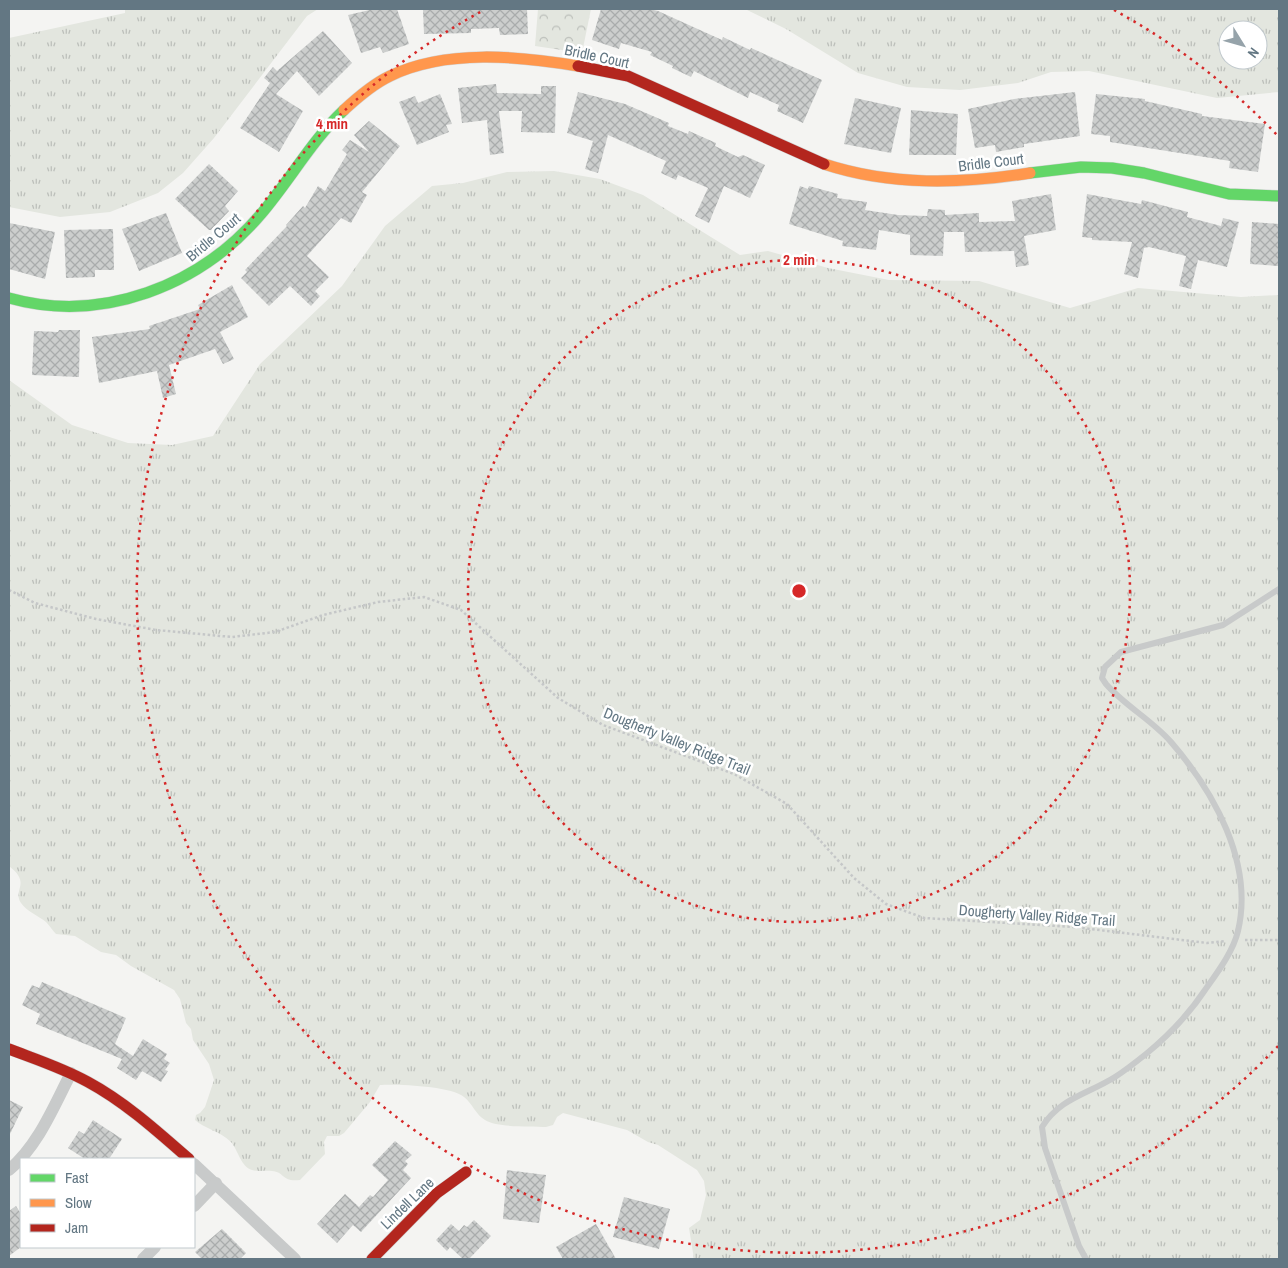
<svg xmlns="http://www.w3.org/2000/svg" width="1288" height="1268" font-family="'Archivo Narrow',sans-serif">
  <style>
    .grass { fill: url(#grass-tufts); fill-rule: evenodd }
    .park { fill: url(#park-crowns) }
    .building { fill: url(#building-cross-hatch) }
    .lines { fill: none; stroke-linecap: round; stroke-linejoin: round }
    .fast-casing { stroke: #d1d2d3; stroke-width: 12 }
    .slow-casing { stroke: #d1d2d3; stroke-width: 12 }
    .jam-casing { stroke: #d1d2d3; stroke-width: 12 }
    .path { stroke: #c5c7c8; stroke-width: 2.5; stroke-dasharray: 2.5 2.5; stroke-linecap: butt }
    .lane { stroke: #c8caca; stroke-width: 6 }
    .street { stroke: #c8caca; stroke-width: 12 }
    .fast { stroke: #63d668; stroke-width: 11 }
    .slow { stroke: #ff974d; stroke-width: 11 }
    .jam { stroke: #b3261e; stroke-width: 11 }
    .ring { fill: none; stroke: #d62828; stroke-width: 2.5; stroke-dasharray: 2.5 5 }
    .labels { text-anchor: middle; dominant-baseline: central; stroke-width: 5; stroke-linejoin: round; paint-order: stroke }
    .street-label { font-size: 15px; fill: #637783; stroke: #fff }
    .centre { fill: #d62828; stroke: #fff; stroke-width: 2.5 }
    .ring-label { font-size: 15px; text-anchor: middle; font-weight: bold; fill: #d62828; stroke: #fff; stroke-width: 5; stroke-linejoin: round; paint-order: stroke }
  </style>
  <defs>
    <pattern id="grass-tufts" width="24" height="20" patternUnits="userSpaceOnUse" patternTransform="scale(1.25)"><rect width="24" height="20" fill="#e3e6df"/><path d="M3 7l-1-3M5 7V3M7 7l1-3M15 17l-1-3M17 17v-4M19 17l1-3" fill="none" stroke="#bcbfba"/></pattern>
    <pattern id="park-crowns" width="20" height="18" patternUnits="userSpaceOnUse" patternTransform="scale(1.25)"><rect width="20" height="18" fill="#e3e6df"/><path d="M2 6a3 3 0 1 1 6 0M12 15a3 3 0 1 1 6 0" fill="none" stroke="#bcbfba"/></pattern>
    <pattern id="building-cross-hatch" width="8" height="8" patternUnits="userSpaceOnUse" patternTransform="scale(1.25)"><rect width="8" height="8" fill="#cccecd"/><path d="M0 0l8 8M0 8l8-8" fill="none" stroke="#a9acac"/></pattern>
  </defs>
  <rect width="100%" height="100%" fill="#f4f4f2"/>
  <g class="grass">
    <path d="M 125,9 L 318,9 L 307,16 L 214,138 L 183,173 L 158,193 L 110,212 L 60,217 L 9,207 L 9,38 L 125,13 Z"/>
    <path d="M 745,9 L 1279,9 L 1279,92 L 1217,98 L 1089,71 L 1051,72 L 1018,83 L 960,90 L 907,87 L 858,73 L 786,29 ZM 1228,30 L 1258,30 L 1258,60 L 1228,60 Z"/>
    <path d="M 554,171 L 600,179 L 643,195 L 740,255 L 768,251 L 828,268 L 889,280 L 979,281 L 1070,308 L 1138,288 L 1241,297 L 1279,295 L 1279,1259 L 694,1259 L 689,1228 L 700,1220 L 706,1195 L 704,1181 L 697,1170 L 658,1145 L 648,1142 L 627,1130 L 563,1113 L 557,1117 L 553,1125 L 546,1127 C 531,1126 498,1128 485,1120 C 476,1115 472,1103 464,1097 C 451,1086 397,1084 380,1085 L 370,1102 L 344,1133 L 339,1136 L 327,1136 L 324,1142 L 325,1154 L 300,1180 C 281,1182 285,1172 272,1171 C 266,1170 258,1172 252,1170 C 241,1167 238,1150 231,1142 C 220,1131 203,1128 195,1120 L 196,1115 L 200,1113 L 205,1107 L 214,1080 L 209,1064 L 193,1040 L 191,1029 L 186,1023 L 180,999 L 174,990 L 131,966 L 116,955 L 101,952 L 75,936 L 56,934 C 52,930 50,926 46,922 C 39,916 26,911 21,903 C 12,889 32,884 9,866 L 9,380 L 72,425 L 128,443 L 172,445 L 213,436 L 260,364 L 342,286 L 385,226 L 432,186 L 463,183 L 507,172 Z"/>
  </g>
  <path class="park" d="M 538,9 L 591,9 L 582,53 L 535,46 Z"/>
  <g class="building">
    <path d="M 374,9 L 397,9 L 409,44 L 383,53 L 380,47 L 361,53 L 348,15 Z"/>
    <path d="M 423,9 L 527,9 L 528,34 L 500,35 L 499,28 L 471,29 L 471,33 L 424,34 Z"/>
    <path d="M 601,9 L 649,9 L 658,11 L 722,40 L 723,37 L 750,50 L 751,48 L 822,80 L 803,123 L 777,111 L 779,105 L 750,92 L 748,98 L 694,71 L 691,77 L 672,68 L 673,66 L 650,55 L 652,52 L 621,43 L 619,49 L 592,40 Z"/>
    <path d="M 323,31 L 352,63 L 319,96 L 297,71 L 276,94 L 303,111 L 279,152 L 240,128 L 270,83 L 264,78 L 273,67 L 277,71 Z"/>
    <path d="M 496,84 L 497,93 L 541,94 L 541,86 L 556,86 L 555,133 L 521,132 L 522,111 L 499,111 L 504,153 L 490,155 L 487,120 L 462,123 L 458,88 Z"/>
    <path d="M 578,92 L 625,104 L 669,123 L 668,126 L 688,134 L 689,131 L 716,143 L 715,146 L 738,157 L 743,155 L 765,165 L 750,198 L 724,186 L 709,223 L 695,216 L 708,188 L 678,175 L 676,180 L 661,173 L 666,161 L 608,135 L 598,173 L 585,169 L 593,141 L 567,133 Z"/>
    <path d="M 1075,92 L 1080,136 L 1024,144 L 1024,147 L 996,152 L 995,145 L 975,148 L 968,109 L 1014,99 Z"/>
    <path d="M 440,94 L 452,124 L 446,125 L 449,132 L 417,145 L 399,102 L 415,96 L 418,103 Z"/>
    <path d="M 1096,94 L 1145,99 L 1145,101 L 1202,114 L 1202,116 L 1265,124 L 1258,172 L 1229,168 L 1230,161 L 1110,142 L 1110,136 L 1091,134 Z"/>
    <path d="M 855,98 L 901,108 L 891,153 L 844,144 Z"/>
    <path d="M 911,110 L 958,114 L 956,155 L 909,155 Z"/>
    <path d="M 369,121 L 400,146 L 362,192 L 367,195 L 351,223 L 341,218 L 307,256 L 329,277 L 315,291 L 320,296 L 311,306 L 290,286 L 269,306 L 241,278 L 247,272 L 245,270 L 287,226 L 286,225 L 303,206 L 305,208 L 318,186 L 325,191 L 347,154 L 342,150 L 350,140 L 369,152 L 354,135 Z"/>
    <path d="M 209,164 L 238,191 L 225,206 L 229,211 L 211,230 L 209,230 L 175,199 Z"/>
    <path d="M 800,186 L 808,189 L 809,186 L 838,194 L 837,198 L 867,202 L 865,210 L 898,215 L 927,216 L 928,209 L 945,210 L 945,215 L 979,213 L 979,222 L 1015,221 L 1012,201 L 1051,194 L 1056,230 L 1024,236 L 1029,265 L 1016,267 L 1014,251 L 965,252 L 964,232 L 944,232 L 943,256 L 910,255 L 910,235 L 879,230 L 876,250 L 842,246 L 843,241 L 789,224 Z"/>
    <path d="M 1087,194 L 1141,204 L 1142,200 L 1188,212 L 1187,217 L 1221,226 L 1223,218 L 1239,222 L 1227,267 L 1198,260 L 1191,289 L 1179,286 L 1186,256 L 1149,247 L 1144,248 L 1138,278 L 1124,274 L 1132,242 L 1092,240 L 1092,238 L 1082,237 Z"/>
    <path d="M 166,213 L 182,253 L 139,271 L 122,229 Z"/>
    <path d="M 1252,222 L 1279,224 L 1279,266 L 1250,264 Z"/>
    <path d="M 9,223 L 55,232 L 45,279 L 9,269 Z"/>
    <path d="M 113,229 L 114,270 L 95,270 L 95,277 L 66,278 L 64,230 Z"/>
    <path d="M 232,285 L 248,317 L 220,332 L 234,359 L 223,364 L 215,349 L 169,365 L 176,394 L 163,398 L 157,371 L 99,383 L 92,337 L 150,329 L 149,326 L 200,309 L 198,305 Z"/>
    <path d="M 59,330 L 80,330 L 79,377 L 32,375 L 34,331 L 58,332 Z"/>
    <path d="M 42,982 L 126,1018 L 115,1044 L 133,1056 L 143,1039 L 167,1054 L 164,1059 L 170,1063 L 165,1070 L 168,1071 L 161,1082 L 142,1071 L 136,1080 L 117,1068 L 122,1059 L 36,1024 L 40,1014 L 22,1005 L 32,985 L 39,988 Z"/>
    <path d="M 9,1100 L 23,1107 L 9,1136 Z"/>
    <path d="M 93,1120 L 122,1139 L 109,1159 L 85,1159 L 68,1148 L 79,1131 L 84,1134 Z"/>
    <path d="M 395,1141 L 412,1155 L 405,1161 L 408,1164 L 403,1170 L 411,1178 L 361,1232 L 353,1225 L 337,1243 L 317,1224 L 345,1194 L 359,1207 L 370,1195 L 373,1197 L 388,1180 L 372,1165 Z"/>
    <path d="M 507,1170 L 546,1175 L 539,1223 L 503,1219 Z"/>
    <path d="M 624,1197 L 670,1209 L 659,1249 L 613,1237 Z"/>
    <path d="M 16,1206 L 21,1214 L 21,1247 L 9,1256 L 9,1211 Z"/>
    <path d="M 474,1220 L 491,1236 L 469,1259 L 463,1259 L 450,1247 L 447,1251 L 436,1240 L 451,1224 L 459,1231 L 464,1225 L 467,1227 Z"/>
    <path d="M 596,1224 L 616,1259 L 563,1259 L 556,1247 Z"/>
    <path d="M 222,1229 L 246,1253 L 240,1259 L 202,1259 L 195,1252 Z"/>
  </g>
  <g class="lines">
    <g class="fast-casing">
      <g id="fast">
        <path d="M 1030,173 L 1081,167 L 1112,168 L 1144,173 L 1229,194 L 1279,196"/>
        <path d="M 9,298 C 102,324 200,286 261,214 C 290,180 312,140 344,110"/>
      </g>
    </g>
    <g class="slow-casing">
      <g id="slow">
        <path d="M 344,110 C 358,97 373,84 390,76 C 446,49 519,56 578,66"/>
        <path d="M 824,164 C 891,186 961,184 1030,173"/>
      </g>
    </g>
    <g class="jam-casing">
      <g id="jam">
        <path d="M 578,66 L 628,76 L 824,164"/>
        <path d="M 9,1049 C 35,1059 63,1068 88,1082 C 125,1102 157,1131 189,1159"/>
        <path d="M 372,1259 L 437,1193 L 466,1172"/>
      </g>
    </g>
    <g class="path">
      <path d="M 9,590 L 35,603 L 96,619 L 156,630 L 232,637 L 275,632 L 323,615 L 378,602 L 424,597 L 461,610 L 558,698 L 603,725 L 734,774 L 787,804 L 854,878 L 886,904 L 924,918 L 1074,927 L 1207,943 L 1225,941"/>
      <path d="M 1245,940 L 1279,940"/>
    </g>
    <path class="lane" d="M 1086,1259 L 1079,1246 L 1045,1148 L 1042,1127 C 1060,1098 1088,1094 1115,1077 C 1126,1070 1136,1062 1146,1054 C 1168,1036 1189,1014 1205,990 C 1217,973 1233,952 1238,931 C 1254,863 1214,792 1171,742 C 1152,720 1125,706 1106,684 L 1102,678 L 1105,667 L 1121,652 L 1223,625 L 1279,589"/>
    <g class="street">
      <path d="M 194,1164 L 295,1259"/>
      <path d="M 9,1170 C 38,1146 54,1106 71,1073"/>
      <path d="M 194,1206 L 216,1183"/>
      <path d="M 143,1259 L 155,1247"/>
    </g>
    <use href="#fast" class="fast"/>
    <use href="#slow" class="slow"/>
    <use href="#jam" class="jam"/>
  </g>
  <g class="ring">
    <circle cx="799" cy="591" r="331"/>
    <path d="M1278 1046A661 661 0 1 1 484 10M1114 10A661 661 0 0 1 1278 136"/>
  </g>
  <g class="labels">
    <g class="street-label">
      <text transform="translate(597 56) rotate(12)">Bridle Court</text>
      <text transform="translate(991 162) rotate(-7)">Bridle Court</text>
      <text transform="translate(213 237) rotate(-40)">Bridle Court</text>
      <text transform="translate(677 741) rotate(22)">Dougherty Valley Ridge Trail</text>
      <text transform="translate(1037 915) rotate(4)">Dougherty Valley Ridge Trail</text>
      <text transform="translate(407 1203) rotate(-44)">Lindell Lane</text>
    </g>
  </g>
  <circle cx="799" cy="591" r="8" class="centre"/>
  <g class="ring-label">
    <text x="332" y="129">4 min</text>
    <text x="799" y="265">2 min</text>
  </g>
  <rect width="1288" height="1268" fill="none" stroke="#637783" stroke-width="20"/>
  <rect x="20" y="1158" width="175" height="90" fill="#ffffff" stroke="#c1c9cd"/>
  <rect x="30" y="1174" width="25" height="8" fill="#63d668" stroke="#c1c9cd"/>
  <text x="65" y="1183" font-size="15" fill="#637783">Fast</text>
  <rect x="30" y="1199" width="25" height="8" fill="#ff974d" stroke="#c1c9cd"/>
  <text x="65" y="1208" font-size="15" fill="#637783">Slow</text>
  <rect x="30" y="1224" width="25" height="8" fill="#b3261e" stroke="#c1c9cd"/>
  <text x="65" y="1233" font-size="15" fill="#637783">Jam</text>
  <g transform="translate(1243 45) rotate(127)"><circle r="24" fill="#ffffff" stroke="#c1c9cd"/>
  <path d="M0-4L9 19L0 12L-9 19Z" fill="#96a3aa"/>
  <text y="-8" font-size="14" font-weight="bold" text-anchor="middle" fill="#637783">N</text>
  </g>
</svg>
